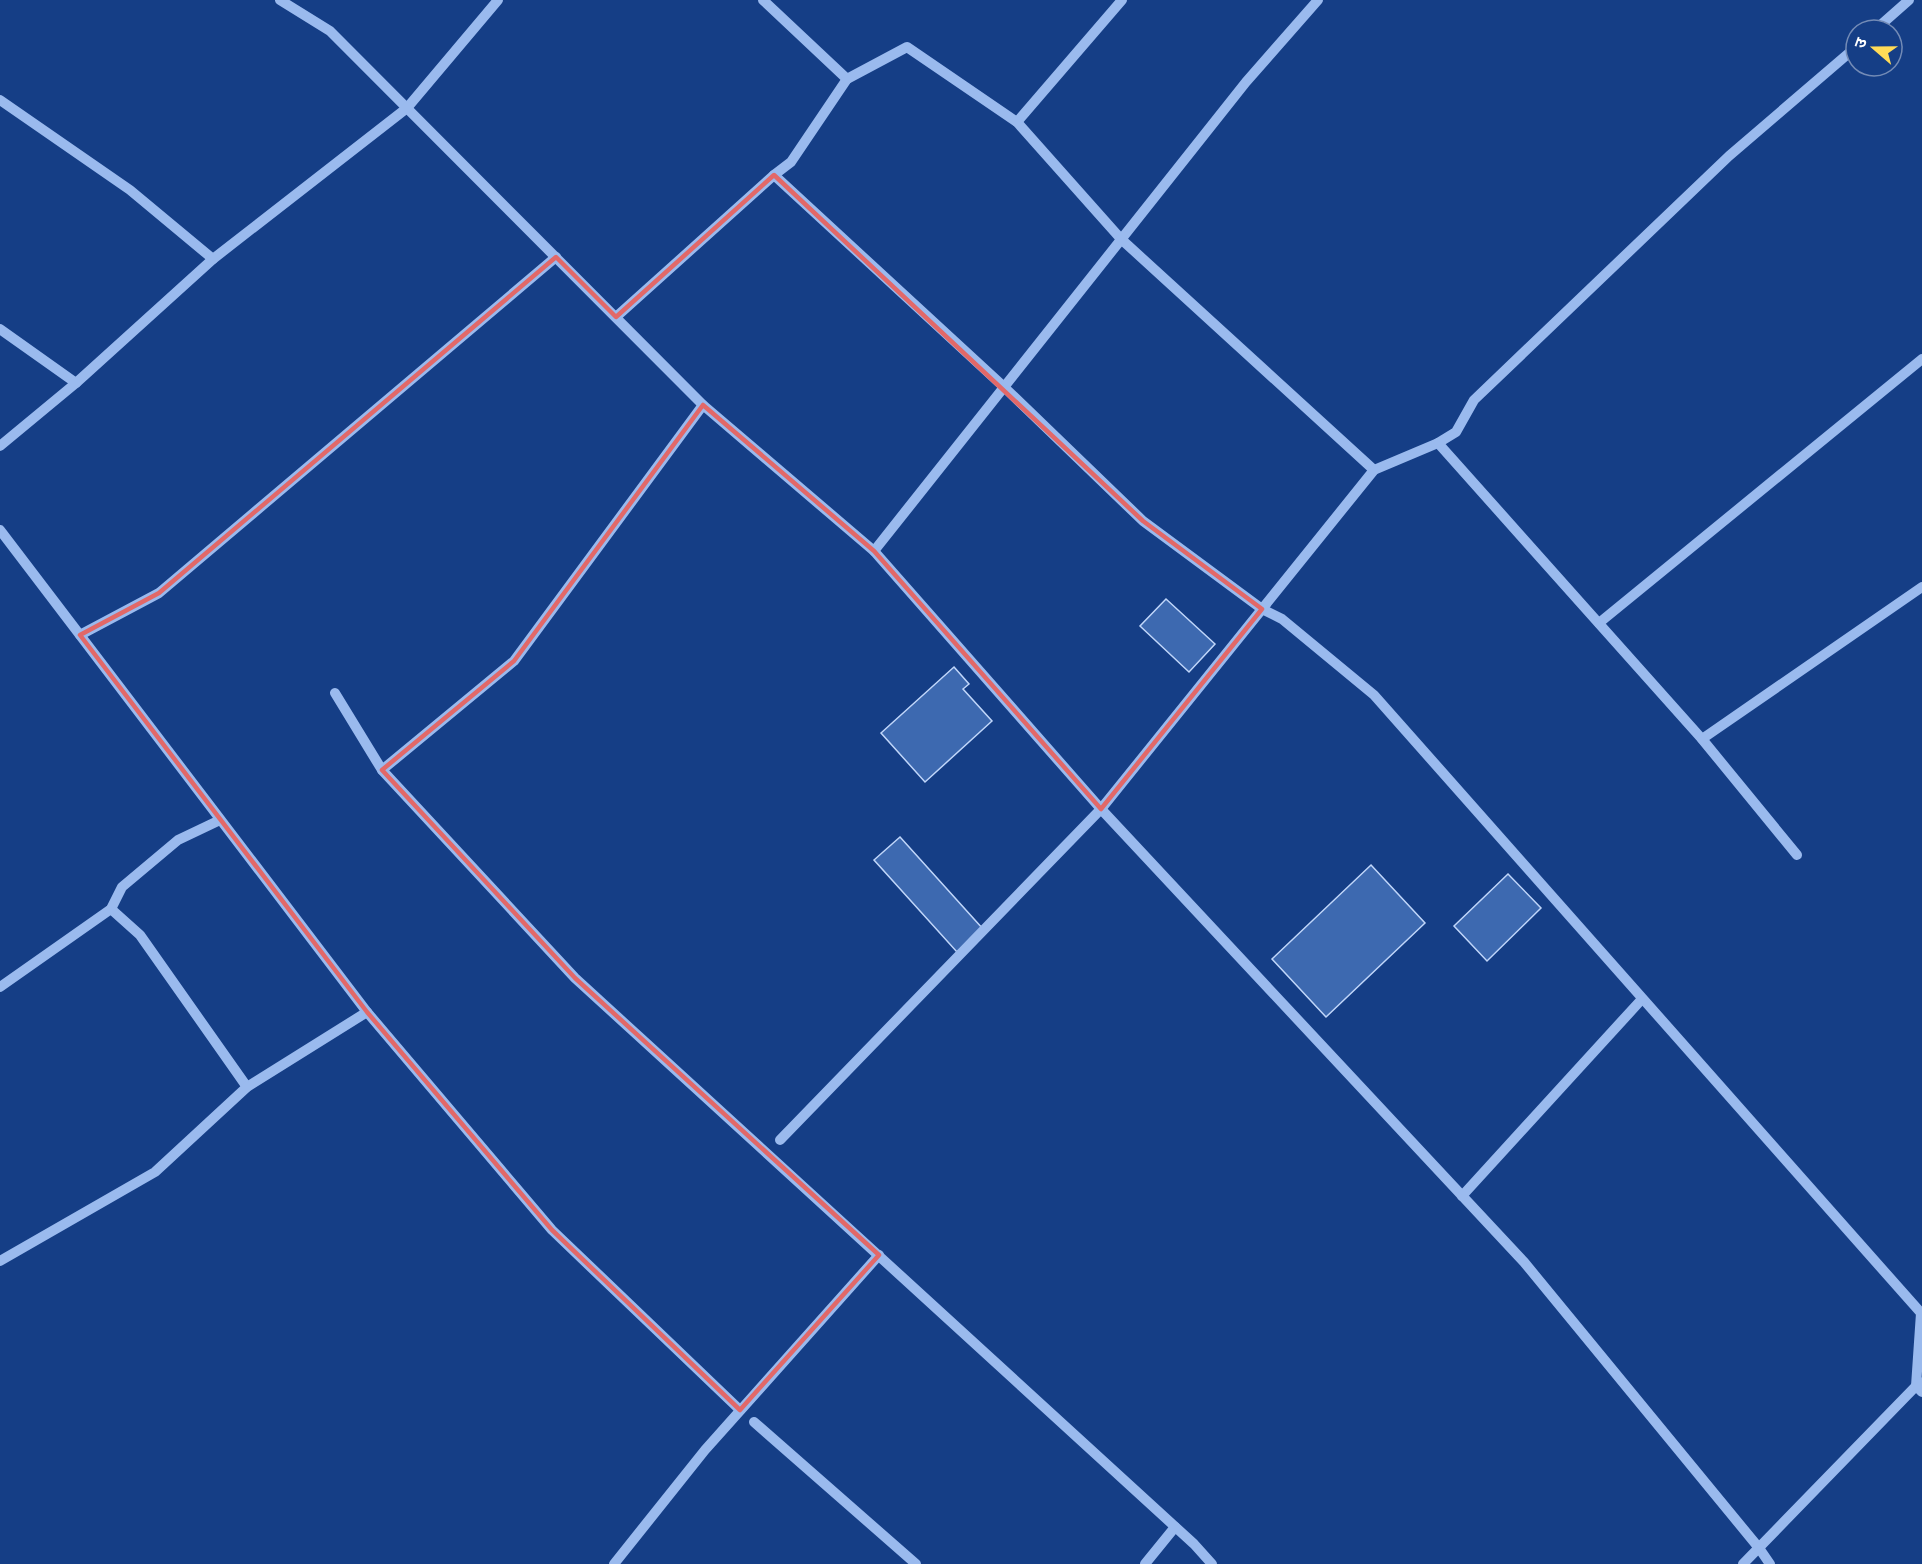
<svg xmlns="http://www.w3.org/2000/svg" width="1922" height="1564" font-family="'Open Sans','Noto Sans Devanagari',sans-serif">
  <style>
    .building { fill: #3d69b0; stroke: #c0d6fa; stroke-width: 1.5 }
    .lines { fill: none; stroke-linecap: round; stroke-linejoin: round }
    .minor { stroke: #9abaee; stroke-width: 10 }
    .marked { fill: none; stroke: #e26868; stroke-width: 4.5; stroke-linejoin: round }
  </style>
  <rect width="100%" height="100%" fill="#153e86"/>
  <g class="building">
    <path d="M 1166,599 L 1215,644 L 1189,672 L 1140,626 Z"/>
    <path d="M 954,667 L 969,684 L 963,689 L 992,721 L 925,782 L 881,733 Z"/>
    <path d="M 900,837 L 983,929 L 957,952 L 874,860 Z"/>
    <path d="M 1371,865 L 1425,923 L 1326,1017 L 1272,959 Z"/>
    <path d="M 1508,874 L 1541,908 L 1487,961 L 1454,926 Z"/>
  </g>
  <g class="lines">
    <g class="minor">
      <path d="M 280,0 L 330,31 L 703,405 L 874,551 L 1101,809 L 1524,1262 L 1759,1548 L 1770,1564"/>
      <path d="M 763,0 L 847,79"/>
      <path d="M 1875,30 L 1909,0"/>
      <path d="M 0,100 L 130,190 L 213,259"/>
      <path d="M 1017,122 L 1122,0"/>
      <path d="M 774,175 L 1004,387 L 1143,521 L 1262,609 L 1282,619 L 1374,695 L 1921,1313 L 1916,1386 L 1922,1392"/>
      <path d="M 616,317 L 774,175 L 791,162 L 847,79 L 907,47 L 1017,122 L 1121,239 L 1374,470"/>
      <path d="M 0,329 L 76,383"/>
      <path d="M 1438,443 L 1702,739 L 1797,855"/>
      <path d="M 0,446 L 76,383 L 213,259 L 407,108 L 498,0"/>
      <path d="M 0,530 L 367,1012 L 552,1230 L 740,1410"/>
      <path d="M 874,551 L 1246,82 L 1318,0"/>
      <path d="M 1599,623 L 1922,359"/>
      <path d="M 80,635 L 159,593 L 556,257"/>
      <path d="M 335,693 L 382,770 L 575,978 L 1194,1544 L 1212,1564"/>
      <path d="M 1702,739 L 1922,587"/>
      <path d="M 382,770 L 514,661 L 703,405"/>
      <path d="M 111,909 L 140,935 L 247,1087"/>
      <path d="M 0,987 L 111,909 L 122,887 L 178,840 L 220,820"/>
      <path d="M 780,1140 L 1101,809 L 1374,470 L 1438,443 L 1456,432 L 1474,400 L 1729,156 L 1856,47"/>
      <path d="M 1462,1196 L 1642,999"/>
      <path d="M 0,1261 L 155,1172 L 247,1087 L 367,1012"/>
      <path d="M 754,1422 L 916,1564"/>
      <path d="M 614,1564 L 705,1450 L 879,1255"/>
      <path d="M 1145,1564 L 1175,1527"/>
      <path d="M 1743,1564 L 1920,1382"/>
    </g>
  </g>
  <path class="marked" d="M 774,175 L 1143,521 L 1262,609 L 1101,809 L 874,551 L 703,405 L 514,661 L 382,770 L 575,978 L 879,1255 L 740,1410 L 552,1230 L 367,1012 L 80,635 L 159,593 L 556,257 L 616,317 Z"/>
  <g transform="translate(1874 48) rotate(290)"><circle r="28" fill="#153e86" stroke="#738bb6" stroke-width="1.5"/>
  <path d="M0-4.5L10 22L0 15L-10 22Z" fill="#ffdb57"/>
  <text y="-9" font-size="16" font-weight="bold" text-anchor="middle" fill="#ffffff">उ</text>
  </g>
</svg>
